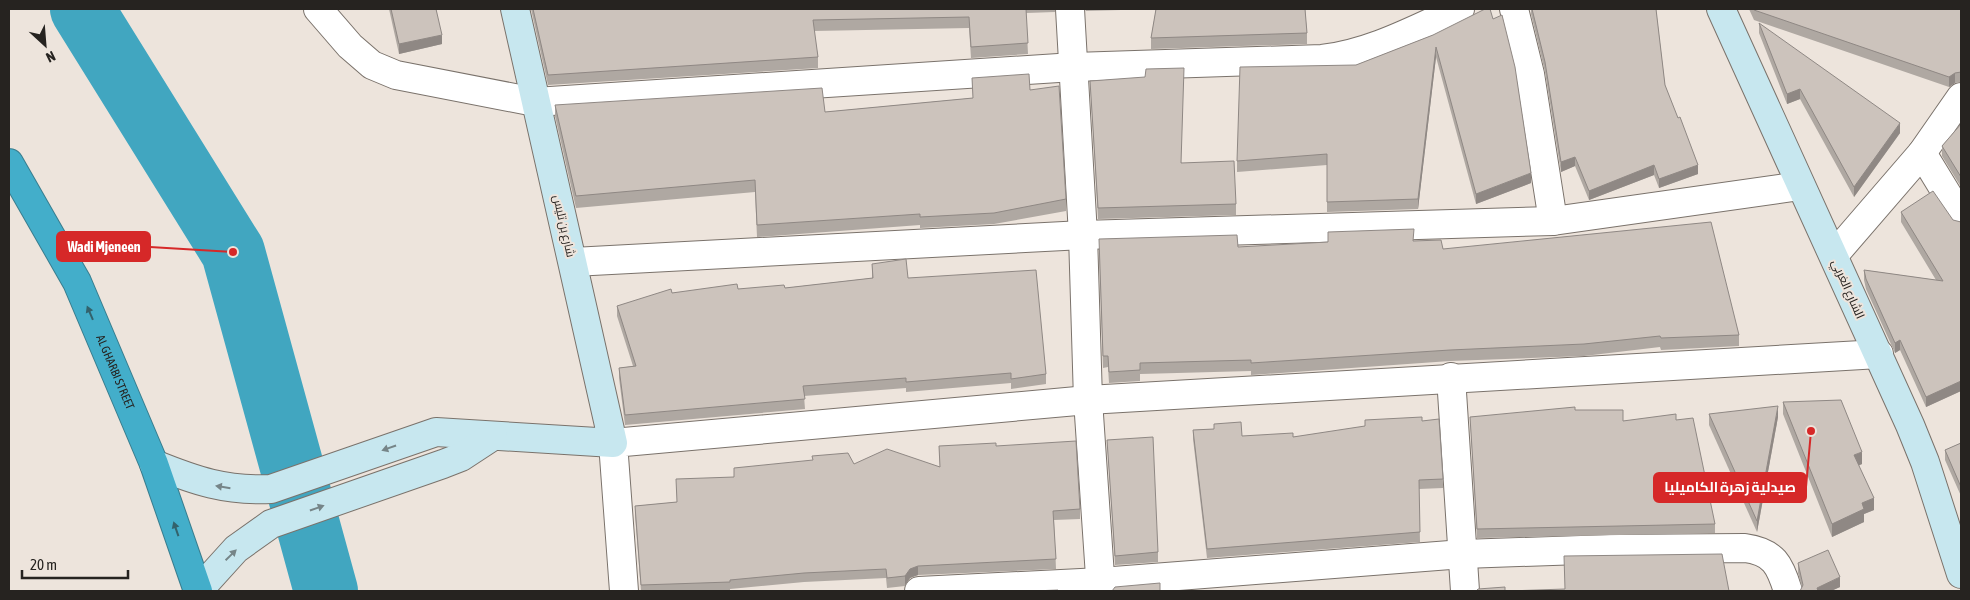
<svg xmlns="http://www.w3.org/2000/svg" width="1970" height="600" font-family="'Asap Condensed',Cairo,sans-serif">
  <style>
    .lines { fill: none; stroke-linecap: round; stroke-linejoin: round }
    .river { stroke: #41a6c0; stroke-width: 64 }
    .street-casing { stroke: #7a726b; stroke-width: 30 }
    .secondary-casing { stroke: #7a726b; stroke-width: 30 }
    .highway-casing { stroke: #397d8e; stroke-width: 30 }
    .street { stroke: #fff; stroke-width: 28 }
    .secondary { stroke: #c7e7ef; stroke-width: 28 }
    .highway { stroke: #43aeca; stroke-width: 28 }
    .wall { fill: #afa8a2 }
    .shaded-wall { fill: #8f8884 }
    .building { fill: #ccc3bc; stroke: #8f8884 }
    .oneway { fill: #33626c }
    .oneway2 { fill: #768588 }
    .labels { text-anchor: middle; dominant-baseline: central; stroke-width: 4; stroke-linejoin: round; paint-order: stroke }
    .street-label { font-size: 12px; fill: #262320; stroke: #ede4dc }
    .leader { fill: none; stroke: #d62828; stroke-width: 2 }
    .callout-dot { fill: #d62828; stroke: #ede4dc; stroke-width: 2 }
    .callout { fill: #d62828; stroke: #d62828; stroke-width: 2 }
    .callout-label { font-size: 14px; text-anchor: middle; font-weight: bold; fill: #fff }
  </style>
  <rect width="100%" height="100%" fill="#ede4dc"/>
  <g class="lines">
    <path class="river" d="M 82,9 L 233,252 L 326,591"/>
    <g class="street-casing">
      <g id="street">
        <path d="M 318,9 L 350,46 L 372,65 L 396,75 L 535,102 L 1074,67 L 1322,59 C 1372,53 1415,29 1460,9"/>
        <path d="M 1070,9 L 1083,235 L 1088,400 L 1101,591"/>
        <path d="M 1514,9 L 1530,74 L 1553,221"/>
        <path d="M 1922,153 L 1961,217"/>
        <path d="M 1834,255 L 1922,153 L 1961,97"/>
        <path d="M 573,262 L 1083,235 L 1553,221 L 1800,186"/>
        <path d="M 1451,377 L 1465,591"/>
        <path d="M 624,591 L 613,443 L 1088,400 L 1879,354"/>
        <path d="M 919,591 L 1101,582 L 1463,554 L 1610,549 L 1745,548 C 1774,552 1780,565 1788,591"/>
      </g>
    </g>
    <g class="secondary-casing">
      <g id="secondary">
        <path d="M 1721,9 L 1910,425 L 1925,462 L 1961,574"/>
        <path d="M 154,464 C 196,481 225,491 271,489 L 436,432 L 613,443 L 515,9"/>
        <path d="M 198,591 L 236,549 L 271,524 L 443,464 L 461,457 L 493,436"/>
      </g>
    </g>
    <g class="highway-casing">
      <g id="highway">
        <path id="s1" d="M 9,163 L 77,282 L 154,464 L 198,591"/>
      </g>
    </g>
    <use href="#street" class="street"/>
    <use href="#secondary" class="secondary"/>
    <use href="#highway" class="highway"/>
  </g>
  <g class="wall">
    <path d="M 389,9 L 436,9 L 442,44 L 399,54 Z"/>
    <path d="M 531,9 L 1055,9 L 1055,12 L 1026,13 L 1028,54 L 971,58 L 969,28 L 814,31 L 818,57 L 818,68 L 548,85 Z"/>
    <path d="M 1085,9 L 1305,9 L 1307,33 L 1307,44 L 1151,49 L 1151,38 L 1156,9 L 1086,11 Z"/>
    <path d="M 1531,9 L 1656,9 L 1665,85 L 1698,174 L 1659,188 L 1654,175 L 1589,200 L 1575,166 L 1561,172 L 1545,72 L 1531,14 Z"/>
    <path d="M 1749,9 L 1961,9 L 1961,82 L 1955,83 L 1949,87 L 1754,20 Z"/>
    <path d="M 1759,23 L 1900,133 L 1854,197 L 1800,99 L 1787,104 L 1759,33 Z"/>
    <path d="M 1433,35 L 1531,183 L 1476,204 L 1436,57 L 1418,209 L 1327,212 L 1327,165 L 1237,172 L 1237,161 L 1356,65 Z"/>
    <path d="M 972,78 L 1030,90 L 1066,199 L 1066,211 L 994,224 L 920,228 L 920,225 L 757,237 L 755,192 L 576,208 L 555,116 L 555,105 L 825,112 L 973,98 Z"/>
    <path d="M 1090,81 L 1182,163 L 1236,204 L 1236,215 L 1098,219 Z"/>
    <path d="M 1961,124 L 1961,187 L 1942,156 L 1942,146 Z"/>
    <path d="M 1901,212 L 1961,222 L 1961,391 L 1926,407 L 1900,350 L 1895,353 L 1866,289 L 1864,280 L 1864,270 L 1936,280 L 1901,222 Z"/>
    <path d="M 1414,241 L 1443,249 L 1739,335 L 1739,346 L 1661,350 L 1660,347 L 1584,356 L 1450,361 L 1251,375 L 1251,371 L 1140,374 L 1140,381 L 1109,383 L 1108,367 L 1103,368 L 1099,250 L 1238,247 Z"/>
    <path d="M 872,264 L 908,278 L 1046,374 L 1046,384 L 1011,389 L 1011,383 L 906,392 L 906,388 L 804,396 L 805,409 L 625,425 L 619,378 L 619,368 L 633,366 L 617,316 L 617,306 L 672,293 L 738,289 L 785,288 L 872,278 Z"/>
    <path d="M 1783,402 L 1862,464 L 1858,466 L 1874,510 L 1864,514 L 1864,522 L 1832,537 L 1783,414 Z"/>
    <path d="M 1575,410 L 1623,421 L 1676,420 L 1715,524 L 1715,533 L 1477,538 L 1470,417 Z"/>
    <path d="M 1709,414 L 1778,417 L 1757,532 L 1709,425 Z"/>
    <path d="M 1422,421 L 1443,479 L 1443,488 L 1419,489 L 1420,542 L 1207,558 L 1193,439 L 1193,430 L 1214,429 L 1242,436 L 1293,437 Z"/>
    <path d="M 1107,440 L 1158,552 L 1158,562 L 1115,565 Z"/>
    <path d="M 1961,443 L 1961,508 L 1960,506 L 1961,496 L 1945,460 L 1945,450 Z"/>
    <path d="M 939,446 L 996,446 L 1080,509 L 1080,519 L 1054,520 L 1056,569 L 918,575 L 910,578 L 905,586 L 887,588 L 886,578 L 804,582 L 730,589 L 730,591 L 641,591 L 635,515 L 635,506 L 677,502 L 734,477 L 734,468 L 854,464 L 940,467 Z"/>
    <path d="M 1798,563 L 1840,587 L 1831,591 L 1800,591 L 1802,588 L 1798,573 Z"/>
  </g>
  <g class="shaded-wall">
    <path d="M 442,35 L 442,44 L 399,54 L 399,44 Z"/>
    <path d="M 1436,47 L 1436,57 L 1418,209 L 1418,199 Z"/>
    <path d="M 1955,73 L 1955,83 L 1949,87 L 1949,77 Z"/>
    <path d="M 1800,89 L 1800,99 L 1787,104 L 1787,94 Z"/>
    <path d="M 1900,123 L 1900,133 L 1854,197 L 1854,187 Z"/>
    <path d="M 1575,157 L 1575,166 L 1561,172 L 1561,162 Z"/>
    <path d="M 1654,165 L 1654,175 L 1589,200 L 1589,191 Z"/>
    <path d="M 1698,165 L 1698,174 L 1659,188 L 1659,179 Z"/>
    <path d="M 1531,173 L 1531,183 L 1476,204 L 1476,194 Z"/>
    <path d="M 1900,340 L 1900,350 L 1895,353 L 1895,343 Z"/>
    <path d="M 1961,381 L 1961,391 L 1926,407 L 1926,397 Z"/>
    <path d="M 1778,406 L 1778,417 L 1757,532 L 1757,521 Z"/>
    <path d="M 1862,452 L 1862,464 L 1854,467 L 1854,455 Z"/>
    <path d="M 1874,498 L 1874,510 L 1864,514 L 1864,522 L 1832,537 L 1832,524 L 1862,503 Z"/>
    <path d="M 918,566 L 918,575 L 910,578 L 905,586 L 905,576 L 910,569 Z"/>
    <path d="M 1840,577 L 1840,587 L 1831,591 L 1817,591 L 1817,588 Z"/>
  </g>
  <g class="building">
    <path d="M 391,9 L 436,9 L 442,35 L 399,44 Z"/>
    <path d="M 533,9 L 1026,9 L 1028,43 L 971,47 L 969,17 L 813,20 L 818,57 L 548,75 Z"/>
    <path d="M 1156,9 L 1305,9 L 1307,33 L 1151,38 Z"/>
    <path d="M 1485,9 L 1490,9 L 1493,19 L 1502,15 L 1515,67 L 1531,173 L 1476,194 L 1436,47 L 1418,199 L 1327,202 L 1327,154 L 1237,161 L 1240,67 L 1356,65 L 1433,35 Z"/>
    <path d="M 1532,9 L 1656,9 L 1665,85 L 1678,118 L 1680,117 L 1698,165 L 1659,179 L 1654,165 L 1589,191 L 1575,157 L 1561,162 L 1545,62 Z"/>
    <path d="M 1753,9 L 1961,9 L 1961,72 L 1955,73 L 1949,77 L 1754,10 Z"/>
    <path d="M 1759,23 L 1900,123 L 1854,187 L 1800,89 L 1787,94 Z"/>
    <path d="M 1184,68 L 1181,163 L 1234,161 L 1236,204 L 1098,208 L 1090,81 L 1145,77 L 1146,69 Z"/>
    <path d="M 1029,74 L 1030,90 L 1059,86 L 1066,199 L 994,213 L 920,217 L 920,214 L 757,225 L 755,180 L 576,196 L 555,105 L 822,88 L 825,112 L 973,98 L 972,78 Z"/>
    <path d="M 1961,124 L 1961,177 L 1942,146 Z"/>
    <path d="M 1933,191 L 1953,220 L 1961,222 L 1961,381 L 1926,397 L 1900,340 L 1895,343 L 1866,279 L 1864,270 L 1943,281 L 1901,212 Z"/>
    <path d="M 1711,222 L 1739,335 L 1661,338 L 1660,336 L 1584,344 L 1450,350 L 1251,363 L 1251,360 L 1140,363 L 1140,370 L 1109,372 L 1108,356 L 1103,356 L 1099,239 L 1237,235 L 1238,247 L 1328,242 L 1328,232 L 1414,229 L 1413,241 L 1441,240 L 1443,249 Z"/>
    <path d="M 906,259 L 908,278 L 1036,270 L 1046,374 L 1011,379 L 1011,373 L 906,382 L 906,378 L 803,386 L 805,399 L 625,415 L 619,368 L 636,366 L 617,306 L 671,289 L 672,293 L 737,284 L 738,289 L 784,285 L 785,288 L 873,278 L 872,264 Z"/>
    <path d="M 1841,400 L 1862,452 L 1854,455 L 1874,498 L 1862,503 L 1864,509 L 1832,524 L 1783,402 Z"/>
    <path d="M 1778,406 L 1757,521 L 1709,414 Z"/>
    <path d="M 1575,407 L 1575,410 L 1623,410 L 1623,421 L 1676,414 L 1676,420 L 1693,418 L 1715,524 L 1477,529 L 1470,417 Z"/>
    <path d="M 1422,417 L 1422,421 L 1439,419 L 1443,479 L 1419,480 L 1420,532 L 1207,549 L 1193,430 L 1214,429 L 1214,424 L 1241,422 L 1242,436 L 1293,433 L 1293,437 L 1365,426 L 1365,420 Z"/>
    <path d="M 1153,437 L 1158,552 L 1115,556 L 1107,440 Z"/>
    <path d="M 1076,441 L 1080,509 L 1053,511 L 1056,559 L 918,566 L 910,569 L 905,576 L 887,578 L 886,569 L 804,573 L 730,580 L 730,582 L 641,585 L 635,506 L 677,502 L 676,479 L 734,477 L 734,468 L 813,460 L 812,456 L 848,453 L 854,464 L 887,449 L 940,467 L 939,446 L 996,443 L 996,446 Z"/>
    <path d="M 1961,443 L 1961,487 L 1945,450 Z"/>
    <path d="M 1828,550 L 1840,577 L 1817,588 L 1818,591 L 1800,591 L 1803,585 L 1798,563 Z"/>
    <path d="M 1722,554 L 1729,591 L 1508,591 L 1565,589 L 1564,556 Z"/>
    <path d="M 1160,583 L 1160,591 L 1112,591 L 1115,587 Z"/>
    <path d="M 1505,587 L 1505,591 L 1476,591 L 1478,589 Z"/>
    <path d="M 1058,590 L 1058,591 L 1033,591 Z"/>
  </g>
  <defs><path id="oneway-solid" d="M-6-.8H1V-3.2L6.5 0L1 3.2V.8H-6Z" transform="scale(1.25)"/></defs>
  <g class="oneway">
    <use href="#oneway-solid" transform="translate(90 313) rotate(-113)"/>
    <use href="#oneway-solid" transform="translate(176 529) rotate(-109)"/>
  </g>
  <g class="oneway2">
    <use href="#oneway-solid" transform="translate(389 448) rotate(161)"/>
    <use href="#oneway-solid" transform="translate(223 487) rotate(-171)"/>
    <use href="#oneway-solid" transform="translate(317 508) rotate(-19)"/>
    <use href="#oneway-solid" transform="translate(231 555) rotate(-44)"/>
  </g>
  <g class="labels">
    <g class="street-label">
      <text transform="translate(564 226) rotate(77)">شارع بن تليس</text>
      <text transform="translate(1848 289) rotate(66)">الشارع الغربي</text>
      <text stroke="none"><textPath href="#s1" startOffset="235">AL GHARBI STREET</textPath></text>
    </g>
  </g>
  <path class="leader" d="M233 252L150 247M1811 431L1806 487"/>
  <g class="callout-dot">
    <circle cx="233" cy="252" r="5"/>
    <circle cx="1811" cy="431" r="5"/>
  </g>
  <g class="callout">
    <rect x="57" y="232" width="93" height="29" rx="5"/>
    <rect x="1654" y="473" width="152" height="29" rx="5"/>
  </g>
  <g class="callout-label">
    <text x="104" y="252">Wadi Mjeneen</text>
    <text x="1730" y="492">صيدلية زهرة الكاميليا</text>
  </g>
  <rect width="1970" height="600" fill="none" stroke="#262320" stroke-width="20"/>
  <g transform="translate(45 45) rotate(154)" stroke="#ede4dc" stroke-width="4" paint-order="stroke">
  <path d="M0-4L9 19L0 12L-9 19Z" fill="#262320"/>
  <text y="-8" font-size="14" font-weight="bold" text-anchor="middle" fill="#262320">N</text>
  </g>
  <path d="M22 570v8h106v-8" fill="none" stroke="#262320" stroke-width="2.5"/>
  <text x="30" y="570" font-size="15" fill="#262320" stroke="#ede4dc" stroke-width="4" paint-order="stroke">20 m</text>
</svg>
